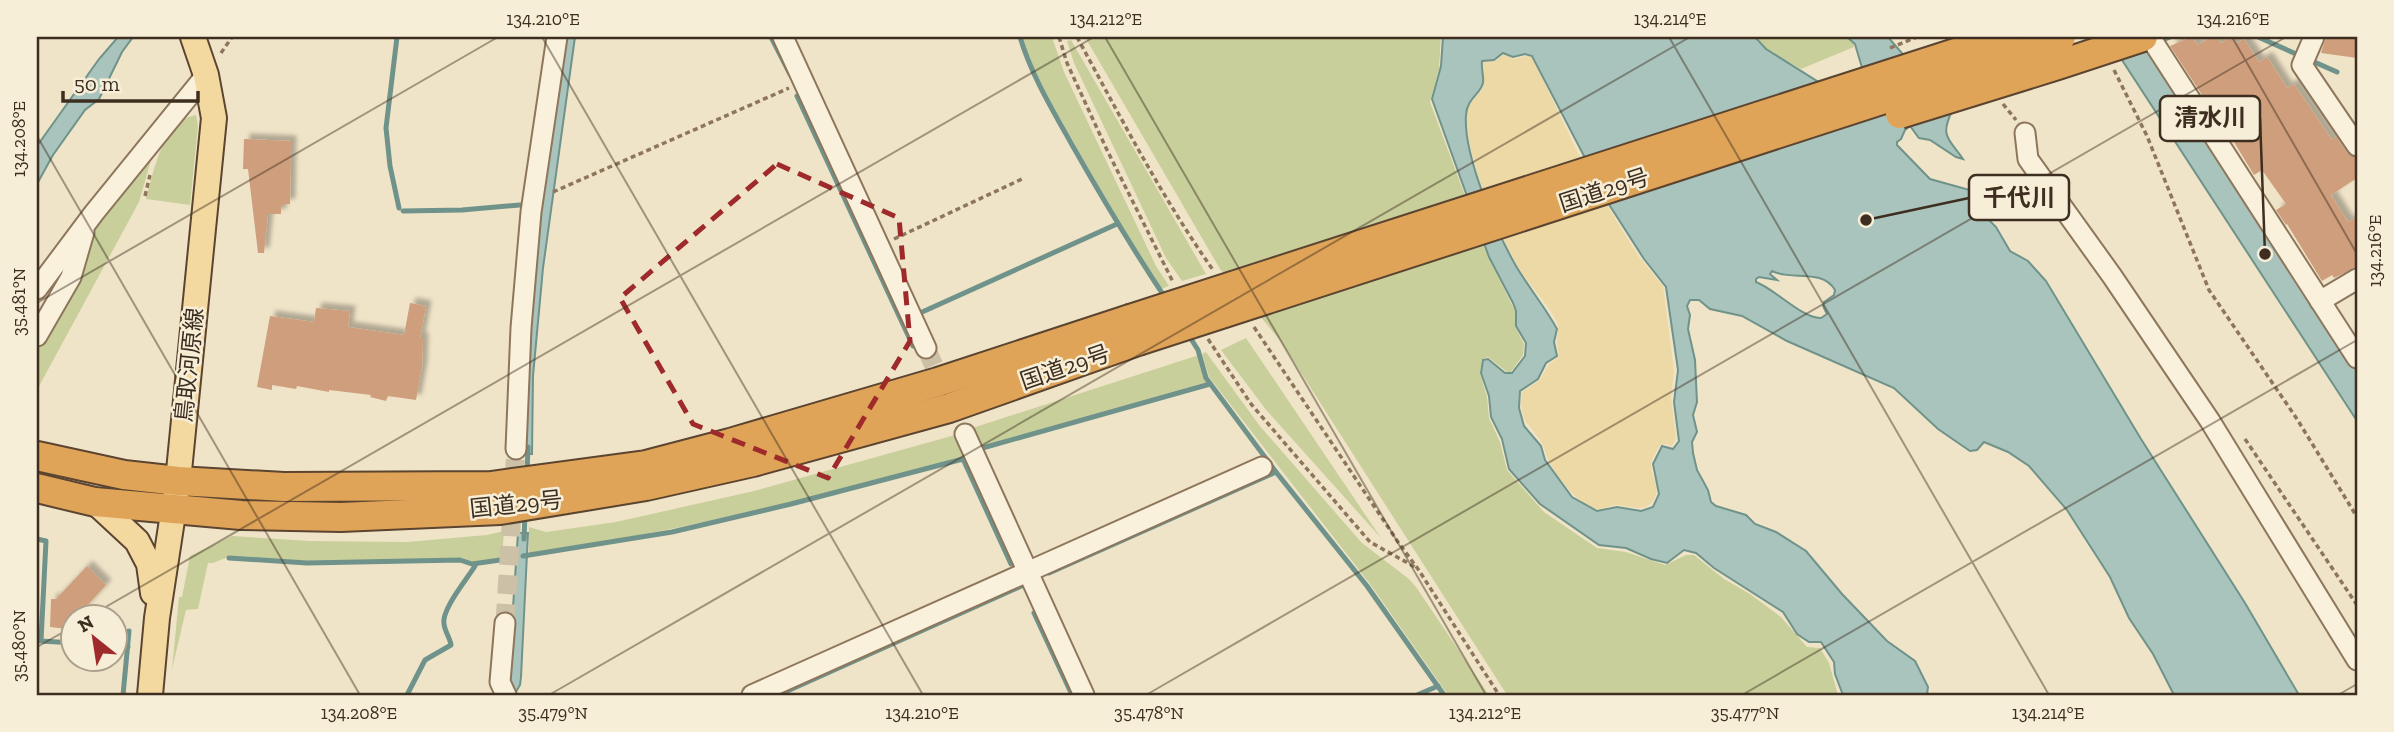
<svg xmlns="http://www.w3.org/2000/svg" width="2394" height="732" font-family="'Zilla Slab','Noto Sans JP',serif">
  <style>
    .green { fill: #c9cf9b }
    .sand { fill: #ecd9a5 }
    .water { fill: #a9c4bc; stroke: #6f938a; stroke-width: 2; fill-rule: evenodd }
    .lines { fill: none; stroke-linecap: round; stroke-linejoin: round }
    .stream { stroke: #6f938a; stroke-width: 5 }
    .building { fill: #cf9f7d; filter: url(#shadow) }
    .minor-tunnel { stroke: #ccc0a6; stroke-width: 19; stroke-dasharray: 19 10; stroke-linecap: butt }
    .minor-casing { stroke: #8d765c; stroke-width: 23 }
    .major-casing { stroke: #5b4430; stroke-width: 28 }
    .highway-casing { stroke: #5b4430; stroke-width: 32 }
    .path { stroke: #8d765c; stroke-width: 3.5; stroke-dasharray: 5 3.5; stroke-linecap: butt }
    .minor { stroke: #faf1dc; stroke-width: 19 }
    .major { stroke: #f3d9a0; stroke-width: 24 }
    .highway { stroke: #e0a458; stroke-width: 28 }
    .highway-bridge-casing { stroke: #5b4430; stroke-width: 32; stroke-linecap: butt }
    .path-bridge { stroke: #8d765c; stroke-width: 3.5; stroke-dasharray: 5 3.5; stroke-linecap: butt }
    .highway-bridge { stroke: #e0a458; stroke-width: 28 }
    .marked { fill: none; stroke: #9e2a2b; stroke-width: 5; stroke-dasharray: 14 9; stroke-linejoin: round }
    .ticks { fill: none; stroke: #3d2e20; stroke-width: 2; stroke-opacity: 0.45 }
    .labels { text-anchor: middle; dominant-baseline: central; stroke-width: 5; stroke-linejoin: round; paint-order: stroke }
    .street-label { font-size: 23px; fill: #3d2e20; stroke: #f7eed8 }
    .leader { fill: none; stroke: #3d2e20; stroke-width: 2.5 }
    .callout-dot { fill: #3d2e20; stroke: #f7eed8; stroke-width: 2.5 }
    .callout { fill: #f7eed8; stroke: #3d2e20; stroke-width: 2.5 }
    .callout-label { font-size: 24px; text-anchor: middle; font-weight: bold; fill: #3d2e20 }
    .neatline { fill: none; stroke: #3d2e20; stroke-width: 2.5 }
    .ticks-label { font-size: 18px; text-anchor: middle; fill: #3d2e20 }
  </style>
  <defs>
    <filter id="shadow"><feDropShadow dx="5.5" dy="-5.5" stdDeviation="2" flood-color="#0004"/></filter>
  </defs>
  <rect width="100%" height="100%" fill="#f0e4c8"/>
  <g class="green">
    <path d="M 1022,37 L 1052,37 L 1064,72 L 1156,266 L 1169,286 L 1161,289 C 1130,240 1100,190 1072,139 C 1053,106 1034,73 1022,37 Z"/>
    <path d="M 1085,37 L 1441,37 L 1439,68 L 1430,102 L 1488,257 L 1515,311 L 1515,326 L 1524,344 L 1523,355 L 1511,372 L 1507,372 L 1488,357 L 1482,360 L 1480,373 L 1487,397 L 1489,418 L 1500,442 L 1507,470 L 1544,512 L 1597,548 L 1626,552 L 1665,565 L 1686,555 L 1694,555 L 1724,579 L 1750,594 L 1781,617 L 1807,647 L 1820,648 L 1829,663 L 1838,695 L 1507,695 L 1280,340 L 1220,269 Z"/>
    <path d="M 1756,37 L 1846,37 L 1854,44 L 1854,47 L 1801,69 L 1767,49 Z"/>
    <path d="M 1071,40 L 1206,274 L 1182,281 L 1166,258 L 1074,63 L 1067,41 Z"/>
    <path d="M 196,115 L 198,126 L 190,205 L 146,199 C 154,172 162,121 196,115 Z"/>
    <path d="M 153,153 L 139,202 L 37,390 L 37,343 L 74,279 L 100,217 Z"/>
    <path d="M 1246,338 L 1381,538 L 1267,411 L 1221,350 Z"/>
    <path d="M 1206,352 L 1259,425 L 1362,543 L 1409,579 L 1416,587 L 1489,695 L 1448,695 L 1370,584 L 1209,377 L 1202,354 Z"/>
    <path d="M 1199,355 L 1204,377 L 1207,382 L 978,447 L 969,429 Z"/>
    <path d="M 955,435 L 965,457 C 820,496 678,533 529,553 L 529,527 L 546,532 L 616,522 L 754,491 Z"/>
    <path d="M 504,531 L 502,559 L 473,563 L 461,559 L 309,562 L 228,557 L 213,563 L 208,563 L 198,609 L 186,610 L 172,669 L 179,597 L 182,597 L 190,556 L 232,536 L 310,541 L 407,542 L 487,535 Z"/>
  </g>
  <path class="sand" d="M 1504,54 L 1514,59 L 1526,56 L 1532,57 L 1577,151 L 1617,222 L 1639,257 L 1663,286 L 1674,371 L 1671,398 L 1676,439 L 1672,446 L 1665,444 L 1660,445 C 1657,451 1651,459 1651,465 C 1651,478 1662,488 1653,501 C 1644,513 1630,506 1618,505 C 1611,504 1604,510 1597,509 C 1579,506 1556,476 1548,460 C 1546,455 1545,450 1543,445 C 1531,423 1518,424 1522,392 L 1540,380 L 1549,364 L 1559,357 C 1558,352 1557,346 1557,341 C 1557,335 1559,331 1558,325 C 1555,313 1527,282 1519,268 C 1497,232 1469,163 1467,121 C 1465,99 1481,98 1484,84 C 1485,77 1482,69 1483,62 L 1496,61 Z"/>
  <g class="water">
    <path d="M 118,37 L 133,37 L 122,52 L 99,99 L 85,110 L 53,155 L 37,184 L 37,146 L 99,59 Z"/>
    <path d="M 563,37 L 575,37 L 543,268 L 533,376 L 532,454 L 522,454 L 538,217 L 543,198 Z"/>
    <path d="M 1443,37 L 1755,37 L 1766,49 L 1852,103 L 1868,88 L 1855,44 L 1847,37 L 1888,37 L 1952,111 C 1940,136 1948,138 1963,159 L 1956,157 L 1930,140 L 1919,138 L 1910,126 L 1905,130 L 1901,139 L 1897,142 L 1897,145 L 1930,179 L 1977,192 L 1989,211 L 1988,219 L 1996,227 L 2010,251 L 2028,261 L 2046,281 L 2141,439 L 2245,603 L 2299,695 L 2174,695 L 2153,654 L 2129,618 L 2110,577 L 2067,510 L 2029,466 L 2008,452 L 1984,442 L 1977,450 L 1970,451 L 1938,429 L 1894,388 L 1787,341 L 1742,316 L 1710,309 L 1699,300 L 1690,300 L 1687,306 L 1690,315 L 1688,329 L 1695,360 L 1697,402 L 1693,415 L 1697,432 L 1692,442 L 1693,453 L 1697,470 L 1708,490 L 1711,502 L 1716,506 L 1746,515 L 1755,524 L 1776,532 L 1806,551 L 1842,594 L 1887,641 L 1915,661 L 1928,687 L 1927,695 L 1843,695 L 1835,674 L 1834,662 L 1821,642 L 1809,642 L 1797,634 L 1783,612 L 1714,568 L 1696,553 L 1684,550 L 1667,563 L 1651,559 L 1626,548 L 1599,545 L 1540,504 L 1509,469 L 1502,439 L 1491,417 L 1489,396 L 1481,373 L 1483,360 L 1488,359 L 1505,373 L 1512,373 L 1525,356 L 1526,343 L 1516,326 L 1516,311 L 1513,303 L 1489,257 L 1432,99 L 1441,66 ZM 1503,53 L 1513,57 L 1525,54 L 1532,56 L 1610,206 L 1644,259 L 1666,287 L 1678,370 L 1674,402 L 1679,441 L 1673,449 L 1662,446 L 1653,464 L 1659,494 L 1653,507 L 1641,511 L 1617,507 L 1597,511 L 1572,497 L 1545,460 L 1541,446 L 1524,426 L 1519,408 L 1520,391 L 1538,379 L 1546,363 L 1557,356 L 1554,342 L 1557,329 C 1545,307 1529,288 1516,266 C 1496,231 1463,155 1466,115 C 1467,98 1480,95 1483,83 C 1484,76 1481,69 1482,61 L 1494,60 ZM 1772,271 C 1791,281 1822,268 1835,290 L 1834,295 L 1824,302 L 1823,306 L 1827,314 L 1821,318 C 1803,319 1775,289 1756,282 L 1756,279 L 1759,277 L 1777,280 L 1770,274 Z"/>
    <path d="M 2107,37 L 2140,37 L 2162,74 L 2180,99 L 2357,371 L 2357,421 Z"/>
    <path d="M 518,533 L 528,533 L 521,677 L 520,685 L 514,695 L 508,682 Z"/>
    <path d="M 1024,582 L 1025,586 L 782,695 L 776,695 Z"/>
  </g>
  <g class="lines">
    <g class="stream">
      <path d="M 397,37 L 386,128 L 390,166 L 399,208"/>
      <path d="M 771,37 L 790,74"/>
      <path d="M 1020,37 C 1031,74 1052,109 1071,143 C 1101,196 1132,248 1166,299"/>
      <path d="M 2258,37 L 2337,72"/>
      <path d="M 2157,42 L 2170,37"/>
      <path d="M 797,96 L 913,346"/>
      <path d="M 403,211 L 462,210 L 520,205"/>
      <path d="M 920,313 L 1117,224"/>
      <path d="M 1188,334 L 1198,350 L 1206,378 L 1276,472 L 1367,586 L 1444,695"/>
      <path d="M 979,449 L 1210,384"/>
      <path d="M 527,472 L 528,447"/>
      <path d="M 37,539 L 46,541 L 41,641 L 74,643"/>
      <path d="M 524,539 L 525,514"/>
      <path d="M 523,556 L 672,532 L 791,504 L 963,459 L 1011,564"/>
      <path d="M 229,558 L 307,563 L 460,560 L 472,564 L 500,560"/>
      <path d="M 1049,573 L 1276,472"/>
      <path d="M 1034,613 L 1072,695"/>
      <path d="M 116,646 L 128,647"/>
      <path d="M 123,695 L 129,631"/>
      <path d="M 407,695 L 425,660 L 451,645 C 450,638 445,632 444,624 C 441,610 467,579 475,566"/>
      <path d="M 1417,695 L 1438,686"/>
    </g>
  </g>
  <g class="building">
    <path d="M 2191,37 L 2198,45 L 2211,37 L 2216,37 L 2221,43 L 2230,37 L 2237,43 L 2244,39 L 2259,62 L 2267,57 L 2287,88 L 2294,84 L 2332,140 L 2336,136 L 2347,153 L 2357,158 L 2357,178 L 2331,195 L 2348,222 L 2357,217 L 2357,267 L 2334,278 L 2332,275 L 2322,281 L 2287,224 L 2286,225 L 2276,210 L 2286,204 L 2262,170 L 2254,175 L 2226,129 L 2227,129 L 2206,97 L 2204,98 L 2170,46 Z"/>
    <path d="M 2326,37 L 2357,37 L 2357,58 L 2321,53 Z"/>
    <path d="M 244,139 L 291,141 L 290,204 L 281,205 L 281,214 L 268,214 L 264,253 L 258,253 L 248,169 L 243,169 Z"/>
    <path d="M 410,303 L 426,306 L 420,338 L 423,338 L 422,367 L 416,400 L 388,396 L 386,401 L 370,397 L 371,395 L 329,390 L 329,392 L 297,386 L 296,389 L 272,385 L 272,390 L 257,387 L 270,316 L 314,322 L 316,308 L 350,311 L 348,327 L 404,335 Z"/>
    <path d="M 87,566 L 106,585 L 77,617 L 74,617 L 74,630 L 50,627 L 51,599 L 56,599 Z"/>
  </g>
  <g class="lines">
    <g class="minor-tunnel">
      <path d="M 926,348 L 965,434"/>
      <path d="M 505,623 L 516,449"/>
    </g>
    <g class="minor-casing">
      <g id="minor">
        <path d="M 783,37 L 926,348"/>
        <path d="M 2150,37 L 2357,358"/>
        <path d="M 2314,37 L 2302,65 L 2357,146"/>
        <path d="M 2025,133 L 2028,159 L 2112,276 L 2210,421 L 2357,660"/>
        <path d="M 37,289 L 94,213 L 206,75"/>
        <path d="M 2320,301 L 2357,279"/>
        <path d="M 37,336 L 71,277 L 84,232"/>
        <path d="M 965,434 L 1084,695"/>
        <path d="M 516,449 L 521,328 L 531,212 L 557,37"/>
        <path d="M 505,623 L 500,682 L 506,695"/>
        <path d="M 752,695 L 1262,467"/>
      </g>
    </g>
    <g class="major-casing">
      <g id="major">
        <path d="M 95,502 L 137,541 L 149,564 L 153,593"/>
        <path d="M 150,695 L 157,618 L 178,481 L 214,118 L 206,75 L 193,37"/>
      </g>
    </g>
    <g class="highway-casing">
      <g id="highway">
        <path d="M 37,456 L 124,475 L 178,481 L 284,487 L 491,486 L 646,465 L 730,443 L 938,382 L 1130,319"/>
        <path d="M 37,488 L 95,502 L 241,515 L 341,517 L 500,510 L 646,486 L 753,462 L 949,408 L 1138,341"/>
      </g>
    </g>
    <g class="path">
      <path d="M 1059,37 L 1067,63 L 1107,150 L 1173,282"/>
      <path d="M 1077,37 C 1120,116 1161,196 1213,270"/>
      <path d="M 221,53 L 232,37"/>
      <path d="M 2114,70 L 2147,136 L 2209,290 L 2297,419 L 2357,517"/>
      <path d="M 2003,104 L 2016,120"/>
      <path d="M 553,192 L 789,88"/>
      <path d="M 145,196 L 150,175"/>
      <path d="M 894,239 L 1022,179"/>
      <path d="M 1254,327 L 1398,542 L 1418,569 L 1499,695"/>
      <path d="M 1208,339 L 1251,404 L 1370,542 L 1415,567"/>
      <path d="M 2245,439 L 2357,605"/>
    </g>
    <use href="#minor" class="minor"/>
    <use href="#major" class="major"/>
    <use href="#highway" class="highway"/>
    <g class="highway-bridge-casing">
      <g id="highway-bridge">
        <path d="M 1900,114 L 2058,65 L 2143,37"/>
        <path d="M 1130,319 L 2005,37"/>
        <path d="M 1138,341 L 2008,59 L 2061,37"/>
      </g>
    </g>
    <path class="path-bridge" d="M 1890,48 L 1917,37"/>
    <use href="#highway-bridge" class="highway-bridge"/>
  </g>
  <path class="marked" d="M 777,164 L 899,218 L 910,341 L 828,478 L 693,424 L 620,298 Z"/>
  <path class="ticks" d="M 542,37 L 923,695M 1105,37 L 1486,695M 1669,37 L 2049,695M 2232,37 L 2357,254M 37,136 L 360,695M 37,303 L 498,37M 90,616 L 1094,37M 37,647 L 74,626M 549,695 L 1690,37M 1146,695 L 2286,37M 1742,695 L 2357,340M 2338,695 L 2357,684"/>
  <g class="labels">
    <g class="street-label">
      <text transform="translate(1604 190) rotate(-18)">国道29号</text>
      <text transform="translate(189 365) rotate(-84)">鳥取河原線</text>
      <text transform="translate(1065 367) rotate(-19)">国道29号</text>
      <text transform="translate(516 504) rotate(-6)">国道29号</text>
    </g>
  </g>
  <path class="leader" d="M2265 254L2260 118M1866 220L1969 198"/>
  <g class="callout-dot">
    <circle cx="2265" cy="254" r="7"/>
    <circle cx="1866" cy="220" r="7"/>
  </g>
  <g class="callout">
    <rect x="2160" y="96" width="100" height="45" rx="7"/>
    <rect x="1969" y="175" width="100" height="45" rx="7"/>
  </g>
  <g class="callout-label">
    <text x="2210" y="126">清水川</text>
    <text x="2019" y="206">千代川</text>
  </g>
  <rect width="2394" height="732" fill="none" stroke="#f7eed8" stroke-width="77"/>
  <g transform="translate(94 638) rotate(330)"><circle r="33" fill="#f7eed8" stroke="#ada18e" stroke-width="2"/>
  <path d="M0-5L12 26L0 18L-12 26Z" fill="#9e2a2b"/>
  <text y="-10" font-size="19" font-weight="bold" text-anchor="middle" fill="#3d2e20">N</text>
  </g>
  <path d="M63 91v10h135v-10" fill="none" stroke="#3d2e20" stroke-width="3.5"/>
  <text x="74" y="91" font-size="21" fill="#3d2e20" stroke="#f7eed8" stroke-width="5" paint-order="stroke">50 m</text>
  <rect x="38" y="38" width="2318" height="656" class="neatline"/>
  <g class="ticks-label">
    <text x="543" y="25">134.210°E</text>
    <text x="1106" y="25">134.212°E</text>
    <text x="1670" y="25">134.214°E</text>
    <text x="2233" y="25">134.216°E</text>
    <text transform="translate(19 139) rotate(-90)" y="6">134.208°E</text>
    <text transform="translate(2375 251) rotate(-90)" y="6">134.216°E</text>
    <text transform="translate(19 302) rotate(-90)" y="6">35.481°N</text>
    <text transform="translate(19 646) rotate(-90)" y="6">35.480°N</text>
    <text x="359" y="719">134.208°E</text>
    <text x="553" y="719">35.479°N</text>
    <text x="922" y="719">134.210°E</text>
    <text x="1149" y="719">35.478°N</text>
    <text x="1485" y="719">134.212°E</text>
    <text x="1745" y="719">35.477°N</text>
    <text x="2048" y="719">134.214°E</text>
  </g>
</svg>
